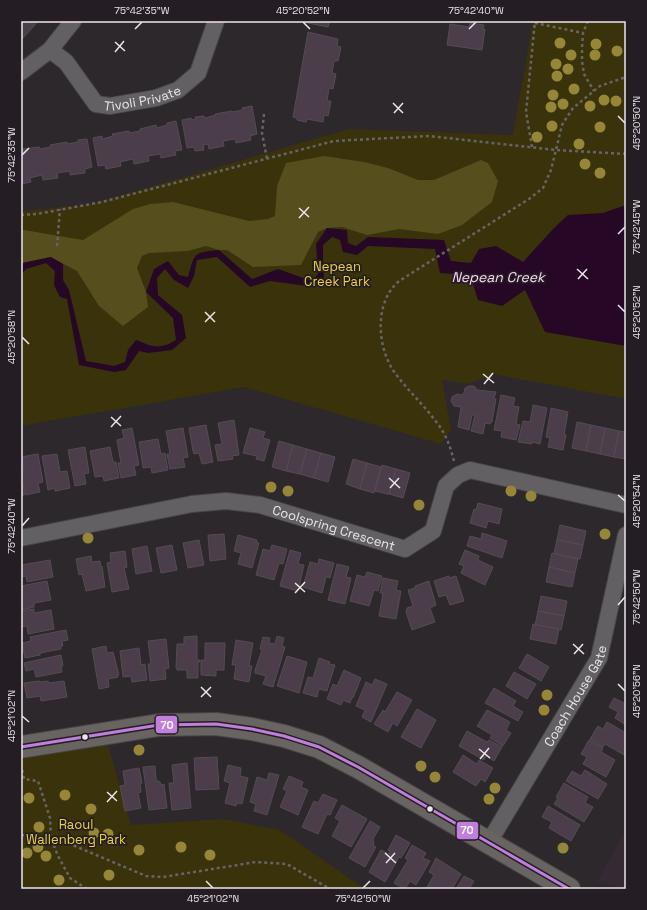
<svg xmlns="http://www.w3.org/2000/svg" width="647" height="910" font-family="'Space Grotesk',sans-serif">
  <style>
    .built { fill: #352a33 }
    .green { fill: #3a320a }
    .forest { fill: #574e1d }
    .water { fill: #270726 }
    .building { fill: #4c3d4a; stroke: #514e51 }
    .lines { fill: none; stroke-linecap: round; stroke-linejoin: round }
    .street-casing { stroke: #484447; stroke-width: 18 }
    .secondary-casing { stroke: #484447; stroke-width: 24 }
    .path { stroke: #676466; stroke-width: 2.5; stroke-dasharray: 3 3; stroke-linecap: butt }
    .street { stroke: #626062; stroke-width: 16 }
    .secondary { stroke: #676462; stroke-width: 22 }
    .bus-1-casing { stroke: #241d23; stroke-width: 6 }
    .bus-1 { stroke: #c07fdc; stroke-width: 3 }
    .tree { fill: #958638 }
    .ticks { fill: none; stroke: #eae6ea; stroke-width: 1.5 }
    .bus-dot { fill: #eae6ea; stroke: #241d23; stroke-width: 1.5 }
    .labels { text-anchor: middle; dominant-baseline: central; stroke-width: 3.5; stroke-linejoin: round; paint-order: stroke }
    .street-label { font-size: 13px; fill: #eae6ea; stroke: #241d23 }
    .park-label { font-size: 13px; fill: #ebd242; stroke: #241d23 }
    .water-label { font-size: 14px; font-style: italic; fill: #fcd4f7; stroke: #241d23 }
    .line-badge { stroke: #241d23; stroke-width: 1.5 }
    .badge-label { font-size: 11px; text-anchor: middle; font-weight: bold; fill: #fff }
    .neatline { fill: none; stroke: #eae6ea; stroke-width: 1.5 }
    .ticks-label { font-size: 10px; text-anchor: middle; fill: #eae6ea }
  </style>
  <rect width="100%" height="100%" fill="#2c282b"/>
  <path class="built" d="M 626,829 L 626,889 L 597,882 Z"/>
  <g class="green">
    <path d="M 533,21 L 626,21 L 626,399 L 494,374 L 468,384 L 442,380 L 451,430 L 441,444 L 244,387 L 21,426 L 21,211 L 91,204 L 349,129 L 513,135 Z"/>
    <path d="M 108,745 L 131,825 L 223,819 L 280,830 L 365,889 L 21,889 L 21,760 L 33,757 Z"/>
  </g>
  <path class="forest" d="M 324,156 L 364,162 L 388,168 L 418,180 L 434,180 L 481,160 L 488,163 L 498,181 L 492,202 L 462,225 L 438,234 L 399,229 L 367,235 L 342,227 L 327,228 L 318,232 L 301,265 L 253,267 L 227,250 L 219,250 L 206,246 L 188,251 L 149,253 L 142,256 L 137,268 L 146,292 L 148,307 L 123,326 L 99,306 L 77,271 L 50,257 L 21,264 L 21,231 L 24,230 L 83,240 L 133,209 L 150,204 L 173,202 L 249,221 L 268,219 L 275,216 L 277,186 L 286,163 Z"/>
  <path class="water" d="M 626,205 L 626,346 L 545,332 L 525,290 L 502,306 L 478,300 L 470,275 L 440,273 L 435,249 L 368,246 L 357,255 L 343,252 L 340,240 L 332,237 L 323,245 L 323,261 L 324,277 L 314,287 L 270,281 L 250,287 L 217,257 L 197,260 L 194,276 L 188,288 L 174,280 L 165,269 L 157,278 L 158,295 L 182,315 L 186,338 L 172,350 L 148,353 L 139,351 L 126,370 L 114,372 L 79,365 L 67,299 L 60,297 L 54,285 L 55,271 L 46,263 L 26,269 L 21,275 L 21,265 L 22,263 L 51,257 L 63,264 L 63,280 L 69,290 L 86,361 L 114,366 L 125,362 L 128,350 L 136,340 C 153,347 160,350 176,340 L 173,318 L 146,292 L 154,269 L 168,261 L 179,275 L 188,277 C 195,252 193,253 219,250 L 252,279 L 278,269 L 312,281 L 318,274 L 316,244 L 327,228 L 347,230 L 348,243 L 356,246 L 368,237 L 444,240 L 451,261 L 471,263 L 479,249 L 496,246 L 523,262 L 554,228 L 568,215 L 603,213 Z"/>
  <g class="building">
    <path d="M 21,21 L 28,21 L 34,26 L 23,38 L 21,36 Z"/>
    <path d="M 28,21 L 38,21 L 34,26 Z"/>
    <path d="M 298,21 L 330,21 L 328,27 Z"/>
    <path d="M 470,23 L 484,25 L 483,29 L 485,29 L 482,50 L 447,45 L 450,24 L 469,27 Z"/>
    <path d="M 308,32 L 338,39 L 337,46 L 341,47 L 338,61 L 334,61 L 332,73 L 336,74 L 333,89 L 329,88 L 327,101 L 331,101 L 328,116 L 324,115 L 323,122 L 307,119 L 306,122 L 297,120 L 297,118 L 293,117 Z"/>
    <path d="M 252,106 L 257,134 L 250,136 L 251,140 L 236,143 L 235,139 L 223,141 L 224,146 L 209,149 L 208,144 L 203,145 L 204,150 L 195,151 L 194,147 L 187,148 L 182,120 L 191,118 L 191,120 L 196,119 L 195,117 L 204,116 L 205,118 L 216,115 L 215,114 L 232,111 L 232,112 L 243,110 L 242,108 Z"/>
    <path d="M 176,121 L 182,150 L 175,151 L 176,155 L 161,158 L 160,154 L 148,156 L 149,161 L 134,164 L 133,159 L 120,162 L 121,166 L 106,169 L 105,165 L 98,166 L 93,138 L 102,136 L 102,139 L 113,136 L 112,134 L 129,131 L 129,133 L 140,131 L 140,129 L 156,125 L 157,128 L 167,125 L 167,123 Z"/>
    <path d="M 87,139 L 92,167 L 85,169 L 85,173 L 70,175 L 70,171 L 57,173 L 58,178 L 43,180 L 42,175 L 30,178 L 31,182 L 21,184 L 21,152 L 23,152 L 23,149 L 39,147 L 40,149 L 51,147 L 50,145 L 67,142 L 67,144 L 78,142 L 78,140 Z"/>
    <path d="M 469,386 L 474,386 L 477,390 L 496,392 L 494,398 L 496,399 L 492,422 L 490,424 L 485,423 L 483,434 L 471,431 L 475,415 L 472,415 L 469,430 L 458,427 L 461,407 L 454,406 L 451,401 L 452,397 L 457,394 L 461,395 L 464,393 L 465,388 Z"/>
    <path d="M 501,395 L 515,398 L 513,406 L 519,407 L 516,424 L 520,425 L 516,440 L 501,437 L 502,431 L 494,430 Z"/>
    <path d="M 533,405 L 547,408 L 540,444 L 532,442 L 532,444 L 518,442 L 523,421 L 530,422 Z"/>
    <path d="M 551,408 L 568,412 L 564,435 L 566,435 L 563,450 L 548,447 L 550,438 L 546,437 Z"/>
    <path d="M 234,420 L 239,455 L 232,456 L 233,459 L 218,461 L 215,445 L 222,444 L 218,423 Z"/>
    <path d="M 577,422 L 591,425 L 586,451 L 572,448 Z"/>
    <path d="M 206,425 L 213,462 L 202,464 L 199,453 L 194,454 L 193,451 L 189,428 Z"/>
    <path d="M 591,425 L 605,428 L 600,454 L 586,451 Z"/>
    <path d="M 132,428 L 139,465 L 134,466 L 136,475 L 121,478 L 118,463 L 121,463 L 117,440 L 124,438 L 122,430 Z"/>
    <path d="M 183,428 L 188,457 L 183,458 L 185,467 L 170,469 L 167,454 L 170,454 L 166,431 Z"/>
    <path d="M 250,428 L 265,432 L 263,438 L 270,440 L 264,461 L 256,459 L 257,456 L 243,453 Z"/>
    <path d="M 605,428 L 619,431 L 614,457 L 600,454 Z"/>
    <path d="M 619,431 L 626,432 L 626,459 L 614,457 Z"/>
    <path d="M 158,439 L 161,454 L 165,453 L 168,470 L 152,473 L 151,467 L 143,468 L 139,442 Z"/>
    <path d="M 279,441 L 293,445 L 286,471 L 272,467 Z"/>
    <path d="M 293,445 L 307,449 L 300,474 L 286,471 Z"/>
    <path d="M 85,447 L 89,473 L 84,474 L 86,484 L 75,486 L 68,450 Z"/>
    <path d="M 110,447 L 113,462 L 116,462 L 119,478 L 104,481 L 103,476 L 95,477 L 90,451 Z"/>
    <path d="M 307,449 L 321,453 L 314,478 L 300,474 Z"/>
    <path d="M 321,453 L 335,457 L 328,482 L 314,478 Z"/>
    <path d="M 38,454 L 43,482 L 38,483 L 40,492 L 25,495 L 21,474 L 24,472 L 21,457 Z"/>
    <path d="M 57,454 L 60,472 L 67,471 L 70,488 L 55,491 L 55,488 L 48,490 L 42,456 Z"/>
    <path d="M 353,459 L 367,463 L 360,489 L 346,484 Z"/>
    <path d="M 367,463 L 381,467 L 374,493 L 360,489 Z"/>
    <path d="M 382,465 L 396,469 L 389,494 L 387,494 L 375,491 Z"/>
    <path d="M 396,469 L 410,473 L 403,498 L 389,494 Z"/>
    <path d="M 21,483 L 24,495 L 21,496 Z"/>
    <path d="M 478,503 L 502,509 L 499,524 L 488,521 L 486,528 L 470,523 L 474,509 L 476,510 Z"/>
    <path d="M 560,525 L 586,531 L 583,545 L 557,540 Z"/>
    <path d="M 482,533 L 507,541 L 502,558 L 467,546 L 470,536 L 481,539 Z"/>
    <path d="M 224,534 L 226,559 L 210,561 L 208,535 Z"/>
    <path d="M 238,535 L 257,540 L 256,542 L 259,543 L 252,568 L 238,564 L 241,553 L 234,551 Z"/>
    <path d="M 199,540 L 204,565 L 188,568 L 183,543 Z"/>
    <path d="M 557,540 L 583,545 L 580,559 L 554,554 Z"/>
    <path d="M 172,545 L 177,570 L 161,573 L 156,548 Z"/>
    <path d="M 272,545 L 287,549 L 283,564 L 279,563 L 274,580 L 256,575 L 263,549 L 270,551 Z"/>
    <path d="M 147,546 L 152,571 L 136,574 L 132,549 Z"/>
    <path d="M 290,550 L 301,553 L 298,564 L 304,565 L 298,591 L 280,586 Z"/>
    <path d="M 465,550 L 479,556 L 478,560 L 493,567 L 485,585 L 461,573 L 464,566 L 459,564 Z"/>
    <path d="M 125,551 L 127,567 L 124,568 L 129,589 L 112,592 L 107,563 L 111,562 L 110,553 Z"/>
    <path d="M 552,553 L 578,559 L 575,573 L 549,567 Z"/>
    <path d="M 91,556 L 92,562 L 100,561 L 101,567 L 102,566 L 105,587 L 86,591 L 82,574 L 79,575 L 76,559 Z"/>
    <path d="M 319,559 L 334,563 L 330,578 L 326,577 L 322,593 L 303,587 L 310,562 L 318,564 Z"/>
    <path d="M 50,560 L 53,577 L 27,582 L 26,576 L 21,577 L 21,565 Z"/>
    <path d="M 337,564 L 349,567 L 346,577 L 351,578 L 345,604 L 328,600 Z"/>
    <path d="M 549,567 L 575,573 L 572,587 L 546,582 Z"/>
    <path d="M 367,572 L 382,576 L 378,591 L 374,590 L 369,606 L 350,601 L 357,575 L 365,577 Z"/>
    <path d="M 449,576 L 449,578 L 456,576 L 464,601 L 450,605 L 446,595 L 439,597 L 434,581 Z"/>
    <path d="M 383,578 L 398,581 L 396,590 L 401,591 L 396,619 L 379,616 L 383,593 L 380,593 Z"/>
    <path d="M 47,581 L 51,600 L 34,603 L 34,607 L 21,610 L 21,594 L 22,594 L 21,586 Z"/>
    <path d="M 429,581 L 436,605 L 430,608 L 435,622 L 412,630 L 406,612 L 407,608 L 413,606 L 408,590 L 415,588 L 415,586 Z"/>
    <path d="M 541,596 L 567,601 L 564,616 L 538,611 Z"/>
    <path d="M 34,609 L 34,613 L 51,610 L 54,629 L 28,634 L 27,626 L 21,627 L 21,611 Z"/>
    <path d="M 538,611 L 564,616 L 561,630 L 535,625 Z"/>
    <path d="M 533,624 L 559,629 L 556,644 L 530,639 Z"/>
    <path d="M 66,630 L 68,640 L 62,641 L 63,646 L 61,646 L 61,649 L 40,653 L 40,655 L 25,658 L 22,643 L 31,641 L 30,637 Z"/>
    <path d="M 197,636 L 197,660 L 200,660 L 200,662 L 198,662 L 198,678 L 187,678 L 187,670 L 177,670 L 177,668 L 176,668 L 177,644 L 184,644 L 184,637 Z"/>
    <path d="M 277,636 L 284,638 L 282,646 L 285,647 L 273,687 L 263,684 L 266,676 L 255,673 L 255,670 L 262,650 L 260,649 L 263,637 L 270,638 L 269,643 L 275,644 Z"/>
    <path d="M 166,639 L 169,668 L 165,669 L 166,679 L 150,681 L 148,664 L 151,664 L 148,641 Z"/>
    <path d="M 236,640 L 253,643 L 249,666 L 252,666 L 249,682 L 234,679 L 236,665 L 232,665 Z"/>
    <path d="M 205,643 L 225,643 L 224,670 L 216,670 L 216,676 L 201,675 L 201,660 L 205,660 Z"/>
    <path d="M 106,646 L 107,653 L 113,652 L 119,675 L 117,675 L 118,677 L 108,679 L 109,687 L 99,689 L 92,649 Z"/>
    <path d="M 139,648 L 141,665 L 145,664 L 147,680 L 132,682 L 131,676 L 123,677 L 120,651 Z"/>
    <path d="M 527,654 L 549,667 L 541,681 L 519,668 Z"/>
    <path d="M 61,655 L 63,666 L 61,666 L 62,672 L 36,677 L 34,669 L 26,671 L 24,663 Z"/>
    <path d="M 287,656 L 307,662 L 299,693 L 277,686 Z"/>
    <path d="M 319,658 L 330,662 L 329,664 L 335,665 L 327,691 L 319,689 L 317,697 L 303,693 L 308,677 L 313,678 Z"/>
    <path d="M 344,670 L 361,678 L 353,698 L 352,697 L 350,703 L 343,700 L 341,705 L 327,699 L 333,684 L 337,686 Z"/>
    <path d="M 514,672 L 536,684 L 527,699 L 506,686 Z"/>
    <path d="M 375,679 L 387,684 L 371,722 L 362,717 L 365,710 L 356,706 L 366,682 L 372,685 Z"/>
    <path d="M 39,681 L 40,682 L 48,681 L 49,683 L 64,681 L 67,697 L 41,701 L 40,696 L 27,698 L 24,683 Z"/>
    <path d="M 494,688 L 516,701 L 513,706 L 523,712 L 518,721 L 485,703 Z"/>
    <path d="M 397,692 L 412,700 L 397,726 L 393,723 L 388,732 L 374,724 L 383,710 L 385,712 Z"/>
    <path d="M 614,698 L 626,704 L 626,725 L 615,718 L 618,712 L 609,707 Z"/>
    <path d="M 417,709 L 436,720 L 421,748 L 401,737 Z"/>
    <path d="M 487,710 L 510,722 L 506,730 L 511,733 L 503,746 L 490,738 L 492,735 L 477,726 Z"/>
    <path d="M 607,722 L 626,733 L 626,756 L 605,744 L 603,747 L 590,739 L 598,726 L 603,729 Z"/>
    <path d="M 467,731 L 487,742 L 489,740 L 502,747 L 494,761 L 486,756 L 484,760 L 459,746 Z"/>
    <path d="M 589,740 L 603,748 L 601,752 L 615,760 L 606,777 L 583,764 L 587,757 L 581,754 Z"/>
    <path d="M 463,755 L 477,764 L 479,760 L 493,768 L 485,782 L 481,779 L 476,786 L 453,772 Z"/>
    <path d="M 217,757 L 219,789 L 196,790 L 194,758 Z"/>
    <path d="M 187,763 L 191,808 L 172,810 L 169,783 L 174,783 L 172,765 Z"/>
    <path d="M 228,765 L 241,768 L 240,776 L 248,778 L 242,804 L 237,803 L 236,806 L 225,803 L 230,783 L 224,781 Z"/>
    <path d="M 155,766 L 156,780 L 160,782 L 161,785 L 164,784 L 167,808 L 149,810 L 143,767 Z"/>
    <path d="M 139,768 L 142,783 L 140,784 L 141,792 L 138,793 L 141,808 L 125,811 L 120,786 L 125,785 L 123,771 Z"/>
    <path d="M 585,770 L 607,784 L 598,799 L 566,781 L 572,771 L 581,776 Z"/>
    <path d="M 269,773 L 279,775 L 267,815 L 254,811 L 256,804 L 250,802 L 257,777 L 267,780 Z"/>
    <path d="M 289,776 L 303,782 L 301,787 L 308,790 L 298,815 L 280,807 L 287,791 L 283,789 Z"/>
    <path d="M 564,783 L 588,797 L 585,803 L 593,807 L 584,822 L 554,804 L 558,798 L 556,797 Z"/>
    <path d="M 323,794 L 337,800 L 330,815 L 327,814 L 318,834 L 302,827 L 314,801 L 318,803 Z"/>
    <path d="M 342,805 L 367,819 L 351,847 L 332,836 L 340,821 L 335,818 Z"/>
    <path d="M 548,806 L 580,825 L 571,841 L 549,828 L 552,822 L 542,817 Z"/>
    <path d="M 370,821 L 380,827 L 373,839 L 374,843 L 373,845 L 376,847 L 365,867 L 349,858 Z"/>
    <path d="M 396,835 L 410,843 L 401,858 L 399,857 L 385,882 L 369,872 L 381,850 L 389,854 L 390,852 L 388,850 Z"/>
    <path d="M 412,845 L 426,853 L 423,858 L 430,861 L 416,885 L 410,881 L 405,889 L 394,883 L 408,860 L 405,858 Z"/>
    <path d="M 436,858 L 461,874 L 452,889 L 426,889 L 434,875 L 429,872 Z"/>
    <path d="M 464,876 L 474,881 L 469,889 L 456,889 Z"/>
  </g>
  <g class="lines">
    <g class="street-casing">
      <g id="street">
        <path id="s1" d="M 50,50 L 66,62 L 96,104 L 110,106 L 156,98 L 178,90 L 198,73 L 216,21"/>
        <path d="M 21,72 L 50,50 L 73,21"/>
        <path id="s2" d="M 21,538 L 192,504 L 226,501 L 260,505 L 405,549 L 433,531 L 446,486 L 458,475 L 470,470 L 626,505"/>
        <path id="s3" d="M 489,842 L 599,658 L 626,535"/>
      </g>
    </g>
    <g class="secondary-casing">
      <path id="secondary" d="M 21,747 L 159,725 L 216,724 L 252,729 L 284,736 L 319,747 L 358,767 L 569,889"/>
    </g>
    <g class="path">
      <path d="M 588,21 L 583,33 L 582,48 L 582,61 L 584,74 L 594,91"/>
      <path d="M 535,23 L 583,33"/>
      <path d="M 264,114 L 262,133 L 267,159"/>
      <path d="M 532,147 L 526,112 L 535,21"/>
      <path d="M 21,215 L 37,214 L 102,202 L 334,141 L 429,136 L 556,150 L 626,154"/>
      <path d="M 57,246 L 60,209"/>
      <path d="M 454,461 C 451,449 447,437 440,427 C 427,408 409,392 395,373 C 378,350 374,307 395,285 C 398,281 403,279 407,276 L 529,199 L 543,188 L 551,170 L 562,125 L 573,108 L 600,86 L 626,77"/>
      <path d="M 21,764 L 24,779 L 38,781 L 50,818 L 51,838 L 58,856 L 70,878 L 87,889"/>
      <path d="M 21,835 L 51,838 L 70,844 L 146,876 L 163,877 L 256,862 L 287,864 L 330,889"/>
    </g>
    <use href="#street" class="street"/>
    <use href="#secondary" class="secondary"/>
    <g class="bus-1-casing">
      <path id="bus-1" d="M 21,747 L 159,725 L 216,724 L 252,729 L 284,736 L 319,747 L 358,767 L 569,889"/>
    </g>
    <use href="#bus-1" class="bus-1"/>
  </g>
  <g class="tree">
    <circle cx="560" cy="43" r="5.5"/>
    <circle cx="596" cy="44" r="5.5"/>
    <circle cx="617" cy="51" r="5.5"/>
    <circle cx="571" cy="55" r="5.5"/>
    <circle cx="595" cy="55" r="5.5"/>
    <circle cx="556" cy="64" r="5.5"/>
    <circle cx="568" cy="69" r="5.5"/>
    <circle cx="557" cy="76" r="5.5"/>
    <circle cx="574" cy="89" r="5.5"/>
    <circle cx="553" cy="95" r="5.5"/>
    <circle cx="604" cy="100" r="5.5"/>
    <circle cx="616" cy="101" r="5.5"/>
    <circle cx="563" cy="104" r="5.5"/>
    <circle cx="590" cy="106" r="5.5"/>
    <circle cx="551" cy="107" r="5.5"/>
    <circle cx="552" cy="126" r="5.5"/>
    <circle cx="600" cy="127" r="5.5"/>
    <circle cx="537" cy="137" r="5.5"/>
    <circle cx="579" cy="144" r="5.5"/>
    <circle cx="585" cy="164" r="5.5"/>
    <circle cx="600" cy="173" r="5.5"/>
    <circle cx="271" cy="487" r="5.5"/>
    <circle cx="288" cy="491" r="5.5"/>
    <circle cx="511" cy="491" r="5.5"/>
    <circle cx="531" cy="496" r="5.5"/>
    <circle cx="419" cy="505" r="5.5"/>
    <circle cx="605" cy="534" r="5.5"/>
    <circle cx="88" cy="538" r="5.5"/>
    <circle cx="547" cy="695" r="5.5"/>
    <circle cx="544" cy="710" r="5.5"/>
    <circle cx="139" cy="750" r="5.5"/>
    <circle cx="421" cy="766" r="5.5"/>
    <circle cx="435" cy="777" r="5.5"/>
    <circle cx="495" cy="788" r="5.5"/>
    <circle cx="65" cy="795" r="5.5"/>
    <circle cx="29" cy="798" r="5.5"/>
    <circle cx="489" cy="799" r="5.5"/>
    <circle cx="91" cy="809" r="5.5"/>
    <circle cx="39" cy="827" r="5.5"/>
    <circle cx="94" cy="833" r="5.5"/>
    <circle cx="108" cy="834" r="5.5"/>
    <circle cx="38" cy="847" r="5.5"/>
    <circle cx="181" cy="847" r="5.5"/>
    <circle cx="563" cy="848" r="5.5"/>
    <circle cx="139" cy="850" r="5.5"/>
    <circle cx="27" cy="853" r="5.5"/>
    <circle cx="210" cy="855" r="5.5"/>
    <circle cx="46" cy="856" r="5.5"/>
    <circle cx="109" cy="875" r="5.5"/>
    <circle cx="59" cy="880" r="5.5"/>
  </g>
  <path class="ticks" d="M 303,22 L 310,29M 135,29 L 142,22M 469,29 L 476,22M 115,42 L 125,51M 115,52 L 124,41M 393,103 L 403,113M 394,113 L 403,103M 618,116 L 625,123M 22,155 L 29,148M 299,208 L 309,217M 299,218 L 309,207M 618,234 L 625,227M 577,269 L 588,279M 578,279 L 587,269M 618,305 L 625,312M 205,312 L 215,322M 205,322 L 215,312M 22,337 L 29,344M 483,374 L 494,383M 484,384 L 493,373M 111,417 L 121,426M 111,427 L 121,416M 389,478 L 400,488M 390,488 L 399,478M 618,495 L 625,501M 22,526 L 29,518M 295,583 L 305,592M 295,593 L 305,582M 618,605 L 625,597M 573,644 L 584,654M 574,654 L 583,644M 618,684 L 625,691M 201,687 L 211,697M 201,697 L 211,687M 22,716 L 29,722M 479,749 L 490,758M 480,759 L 489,748M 107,792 L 117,801M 107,802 L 117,791M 385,853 L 396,863M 386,863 L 395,853M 206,881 L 213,888M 363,888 L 370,881"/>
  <g class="bus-dot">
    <circle cx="85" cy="737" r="3.5"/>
    <circle cx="430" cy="809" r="3.5"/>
  </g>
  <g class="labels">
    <g class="street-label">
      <text stroke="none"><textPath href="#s1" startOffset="119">Tivoli Private</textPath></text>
      <text stroke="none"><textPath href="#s2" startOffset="320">Coolspring Crescent</textPath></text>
      <text stroke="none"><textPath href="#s3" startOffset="170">Coach House Gate</textPath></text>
    </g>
    <g class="park-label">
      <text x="337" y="266">Nepean<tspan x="337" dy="15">Creek Park</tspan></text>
      <text x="76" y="824">Raoul<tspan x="76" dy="15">Wallenberg Park</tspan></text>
    </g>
    <g class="water-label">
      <text x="498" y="277">Nepean Creek</text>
    </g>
  </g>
  <g class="line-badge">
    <rect x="155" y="715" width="23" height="19" rx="4" fill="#c07fdc"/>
    <rect x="456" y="821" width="23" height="19" rx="4" fill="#c07fdc"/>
  </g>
  <g class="badge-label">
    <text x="167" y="729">70</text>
    <text x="467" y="834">70</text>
  </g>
  <rect width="647" height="910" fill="none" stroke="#241d23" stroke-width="44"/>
  <rect x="22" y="22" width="603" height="866" class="neatline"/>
  <g class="ticks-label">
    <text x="142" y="14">75°42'35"W</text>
    <text x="303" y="14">45°20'52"N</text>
    <text x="476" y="14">75°42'40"W</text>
    <text transform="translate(636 123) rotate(-90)" y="4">45°20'50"N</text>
    <text transform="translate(11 155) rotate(-90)" y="4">75°42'35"W</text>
    <text transform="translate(636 227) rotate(-90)" y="4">75°42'45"W</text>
    <text transform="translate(636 312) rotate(-90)" y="4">45°20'52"N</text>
    <text transform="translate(11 337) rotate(-90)" y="4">45°20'58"N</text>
    <text transform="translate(636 501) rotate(-90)" y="4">45°20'54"N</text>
    <text transform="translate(11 526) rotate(-90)" y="4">75°42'40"W</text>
    <text transform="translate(636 597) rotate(-90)" y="4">75°42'50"W</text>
    <text transform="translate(636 691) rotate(-90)" y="4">45°20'56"N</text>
    <text transform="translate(11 716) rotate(-90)" y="4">45°21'02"N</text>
    <text x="213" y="902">45°21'02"N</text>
    <text x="363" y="902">75°42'50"W</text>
  </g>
</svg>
